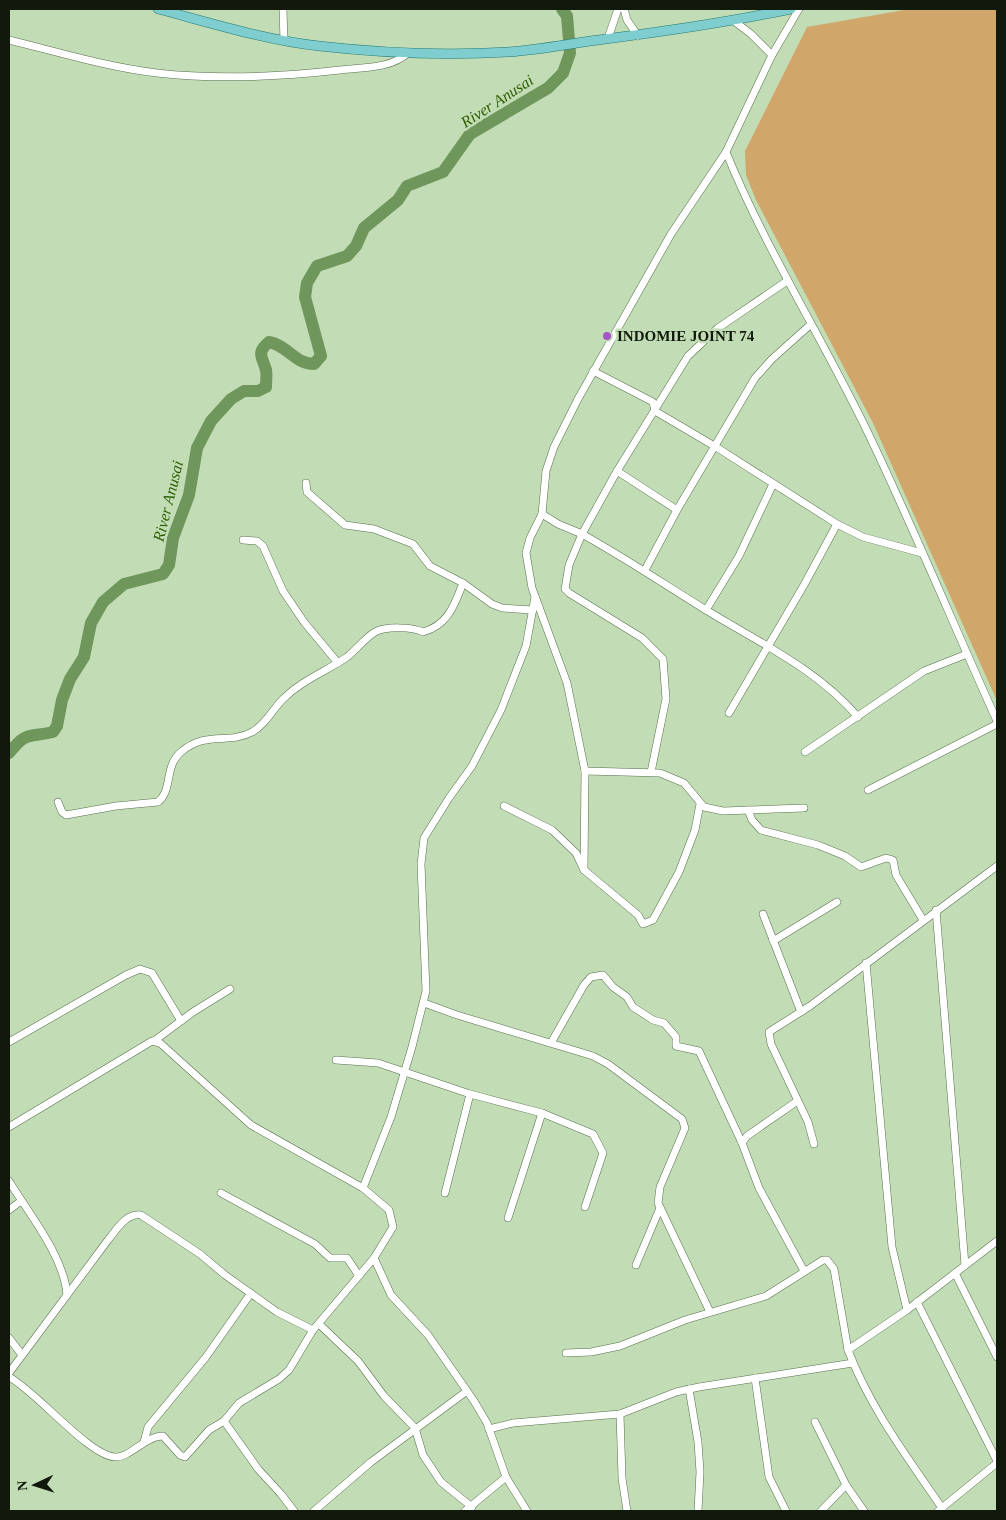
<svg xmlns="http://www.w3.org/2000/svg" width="1006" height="1520" font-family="Georgia,serif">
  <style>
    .green { fill: #d0a66a }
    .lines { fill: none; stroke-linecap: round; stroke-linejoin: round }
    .river { stroke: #6f965b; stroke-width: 12 }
    .minor-casing { stroke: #576f4c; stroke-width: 8 }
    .major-casing { stroke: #207974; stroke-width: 10 }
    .minor { stroke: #fff; stroke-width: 7 }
    .major { stroke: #7fcdce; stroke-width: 9 }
    .poi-dot { fill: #a554c4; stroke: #c2ddb5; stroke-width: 2 }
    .labels { text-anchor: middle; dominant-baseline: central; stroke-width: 5; stroke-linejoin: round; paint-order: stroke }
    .poi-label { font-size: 15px; font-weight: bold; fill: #10190b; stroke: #c2ddb5; text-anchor: start }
    .water-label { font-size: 16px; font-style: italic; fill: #2d5e03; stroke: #c2ddb5 }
  </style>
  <rect width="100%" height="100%" fill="#c2ddb5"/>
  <path class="green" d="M 910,9 L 997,9 L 997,701 L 873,423 L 756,200 L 746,175 L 745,151 L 807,27 Z"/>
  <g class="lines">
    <path class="river" d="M 9,753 C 27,731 27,738 53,732 L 57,726 L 62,700 L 70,679 L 84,657 L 91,623 L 103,602 L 124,584 L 163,574 L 169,565 L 173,538 L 189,495 L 197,448 L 211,421 L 231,399 L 244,391 L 258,391 L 266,387 C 266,382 267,375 266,370 C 262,356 256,353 269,342 C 287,345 295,364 314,364 L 321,356 L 305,297 L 307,283 L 317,266 L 347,256 L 356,246 L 364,228 L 398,200 L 407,186 L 443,172 L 470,134 L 548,88 L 563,73 L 570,53 L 567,16 L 562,9"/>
    <g class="minor-casing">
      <g id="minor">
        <path d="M 283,9 L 284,41"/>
        <path d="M 624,9 L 627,20 L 638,36"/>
        <path d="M 734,21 L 751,34 L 772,55"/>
        <path d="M 608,38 L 618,9"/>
        <path d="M 9,40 C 58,52 107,67 157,73 C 218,80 279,77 340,70 C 363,67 390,69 408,53"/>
        <path d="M 726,152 C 766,250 823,339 869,435 C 914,529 954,626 997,721"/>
        <path d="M 593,371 L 653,402 L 655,411 L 716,447 L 837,524 L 863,537 L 922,553"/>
        <path d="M 617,471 L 677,510"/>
        <path d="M 306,483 L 307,492 L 345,525 L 374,529 L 413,544 L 430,566 L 463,583 L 492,604 L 502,608 L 533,610"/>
        <path d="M 542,514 L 558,524 L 582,534 L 617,471 L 688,356 L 718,328 L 787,281"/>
        <path d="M 243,540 L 257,541 L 263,546 L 283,591 L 304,622 L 338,663"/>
        <path d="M 645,570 L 677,510 L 755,378 L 772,359 L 810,325"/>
        <path d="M 706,610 L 739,556 L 773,484"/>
        <path d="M 729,713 L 804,585 L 837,524"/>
        <path d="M 805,752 L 924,671 L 967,654"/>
        <path d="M 585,771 L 660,773 L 684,783 L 704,807 L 723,811 L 804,808"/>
        <path d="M 651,772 L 666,699 L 663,659 L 642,638 L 569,593 L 565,589 L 569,565 L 582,534 C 625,558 664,584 706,610 C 760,643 817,669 858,717"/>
        <path d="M 868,790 L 997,724"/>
        <path d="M 58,802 L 62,812 L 66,815 L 116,806 L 158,802 C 173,790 164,766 181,752 C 207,730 228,745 252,732 C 265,725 273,709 283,699 C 302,680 325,672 347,657 C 356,650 365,638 375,632 C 386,626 413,627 423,632 C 448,625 454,606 463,583"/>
        <path d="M 504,806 L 552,830 L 576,853 L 584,870 L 638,915 L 643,924 L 653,920 L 679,872 L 695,830 L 700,804"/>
        <path d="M 748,810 L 752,820 L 761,830 L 818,845 L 845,856 L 861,867 L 886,858 L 893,860 L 896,875 L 923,920"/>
        <path d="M 584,870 L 585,771 L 567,683 L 532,588 L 526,553 L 530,538 L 542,514 L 546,471 L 554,447 L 578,399 L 671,234 L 726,152 L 772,55 L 799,9"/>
        <path d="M 936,910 L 965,1265"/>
        <path d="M 763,914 L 801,1012"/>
        <path d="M 773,941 L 837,902"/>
        <path d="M 866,963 L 892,1247 L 907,1310"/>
        <path d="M 424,1003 L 457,1015 L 593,1056 L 608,1064 L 682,1119 L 685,1128 L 660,1187 L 658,1203 L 710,1312"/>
        <path d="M 154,1041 L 193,1012 L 230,989"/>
        <path d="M 9,1042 L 126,975 L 140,969 L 152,973 L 181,1021"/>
        <path d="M 551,1043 L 584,985 L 591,977 L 603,975 L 613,987 L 627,997 L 633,1007 L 653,1020 L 664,1023 L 676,1037 L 676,1046 L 699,1051 L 742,1143"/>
        <path d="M 336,1060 L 378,1063 L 470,1094 L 542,1113 L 593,1134 L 603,1153 L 585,1207"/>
        <path d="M 796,1102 L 747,1136 L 742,1143 L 759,1188 L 804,1271"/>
        <path d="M 9,1127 L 152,1041 L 160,1043 L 251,1125 L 363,1188 L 389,1210 L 393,1227 L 374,1258 L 313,1330 L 289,1370 L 279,1379 L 239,1403 L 224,1421 L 209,1430 L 185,1457 L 180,1455 L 163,1436 C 145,1436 130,1458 115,1457 C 89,1456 36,1391 9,1377"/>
        <path d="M 814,1144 L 808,1122 L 771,1044 L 769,1032 L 810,1006 L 997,866"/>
        <path d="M 9,1181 C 29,1214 64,1256 67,1295"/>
        <path d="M 363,1188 L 391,1117 L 412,1047 L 426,991 L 421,864 L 424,838 L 449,798 L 472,766 L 501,710 L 526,646 L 535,597"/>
        <path d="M 221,1193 L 315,1244 L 330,1258 L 347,1258 L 359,1276"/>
        <path d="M 445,1193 L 470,1094"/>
        <path d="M 9,1210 L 21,1201"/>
        <path d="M 508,1218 L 542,1113"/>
        <path d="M 374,1258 L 391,1295 L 428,1335 L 474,1401 L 487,1423 L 506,1477 L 527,1511"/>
        <path d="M 636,1265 L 660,1208"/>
        <path d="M 955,1273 L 997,1357"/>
        <path d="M 917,1302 L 997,1461"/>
        <path d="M 319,1324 L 358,1361 L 384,1396 L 415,1428 L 423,1455 L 441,1482 L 472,1507"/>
        <path d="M 9,1338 L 22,1355"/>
        <path d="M 848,1350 L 907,1310 L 997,1241"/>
        <path d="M 566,1353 L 591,1352 L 620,1346 L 685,1320 L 766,1296 L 823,1260 L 827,1260 L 834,1269 L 848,1350 C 870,1408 908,1458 942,1508"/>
        <path d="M 9,1373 L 108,1240 C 117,1229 126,1213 141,1215 L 200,1254 L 225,1275 L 277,1312 L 313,1330"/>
        <path d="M 755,1378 L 769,1477 L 786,1511"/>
        <path d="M 689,1389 L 698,1442 L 700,1472 L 698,1511"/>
        <path d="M 620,1414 L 622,1478 L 627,1511"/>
        <path d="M 224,1421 L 258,1469 L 281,1494 L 294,1511"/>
        <path d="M 815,1422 L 846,1485"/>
        <path d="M 489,1429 L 513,1423 L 620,1414 L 676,1392 L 699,1387 L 853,1363"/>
        <path d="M 144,1442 L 148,1427 L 206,1357 L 251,1293"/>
        <path d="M 314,1511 L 371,1462 L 467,1391"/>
        <path d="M 465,1511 L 506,1477"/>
        <path d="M 821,1511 L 846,1485 L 864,1511"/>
        <path d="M 938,1511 L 997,1463"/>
      </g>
    </g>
    <g class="major-casing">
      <path id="major" d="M 158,9 C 211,23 265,40 319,46 C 381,53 445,56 508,52 C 540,50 573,43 605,39 C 668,31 729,22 791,9"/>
    </g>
    <use href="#minor" class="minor"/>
    <use href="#major" class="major"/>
  </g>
  <circle class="poi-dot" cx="607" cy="336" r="5"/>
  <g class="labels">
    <g class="poi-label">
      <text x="617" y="336">INDOMIE JOINT 74</text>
    </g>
    <g class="water-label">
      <text transform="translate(497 101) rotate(-33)">River Anusai</text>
      <text transform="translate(168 501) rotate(-76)">River Anusai</text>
    </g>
  </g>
  <rect width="1006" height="1520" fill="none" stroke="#10190b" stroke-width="20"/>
  <g transform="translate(35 1485) rotate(266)" stroke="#c2ddb5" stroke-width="4" paint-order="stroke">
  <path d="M0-4L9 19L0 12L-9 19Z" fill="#10190b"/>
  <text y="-8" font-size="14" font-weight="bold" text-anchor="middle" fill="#10190b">N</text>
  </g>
</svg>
